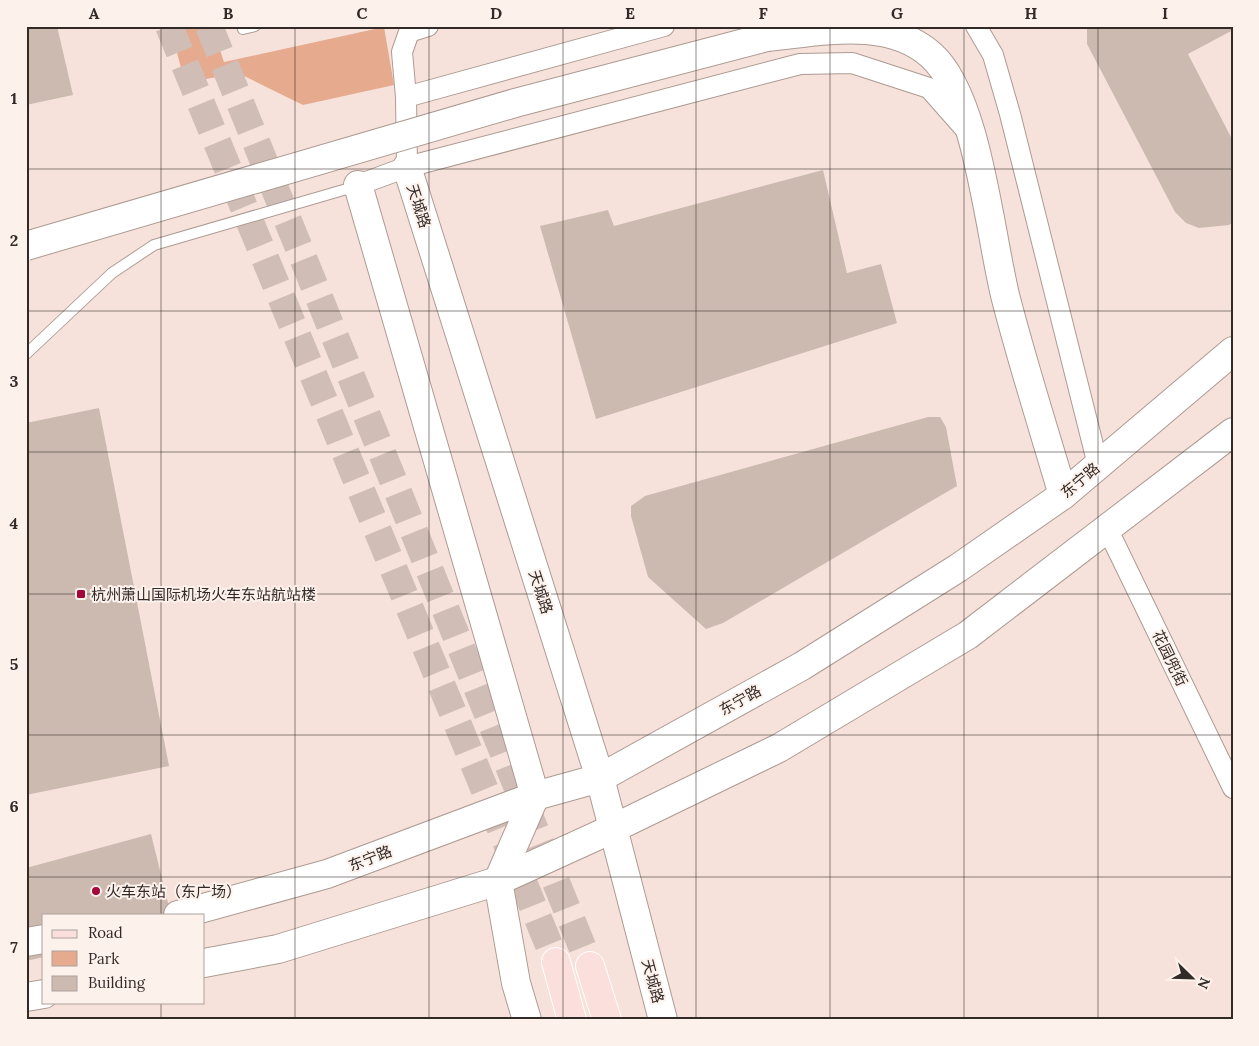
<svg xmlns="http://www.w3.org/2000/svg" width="1259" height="1046" font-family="Lora,'Noto Sans SC',serif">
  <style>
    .green { fill: #e6aa8f }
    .building { fill: #ccbab1 }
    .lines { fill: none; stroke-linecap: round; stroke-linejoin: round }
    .primary-tunnel { stroke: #cfbdb6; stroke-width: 28; stroke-dasharray: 28 14; stroke-linecap: butt }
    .service-casing { stroke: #ad9b93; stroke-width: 12 }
    .minor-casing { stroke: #ad9b93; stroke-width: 22 }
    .secondary-casing { stroke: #ad9b93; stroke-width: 30 }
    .primary-casing { stroke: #fff; stroke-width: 30 }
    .service { stroke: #fff; stroke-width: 10 }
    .minor { stroke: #fff; stroke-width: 20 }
    .secondary { stroke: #fff; stroke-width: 28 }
    .primary { stroke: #fadfdc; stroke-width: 28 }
    .secondary-bridge-casing { stroke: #ad9b93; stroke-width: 30; stroke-linecap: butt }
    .secondary-bridge { stroke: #fff; stroke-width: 28 }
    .grid { fill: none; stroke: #322a27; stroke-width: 1; stroke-opacity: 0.55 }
    .poi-dot { fill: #a3053b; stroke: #fdf1ec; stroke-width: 2 }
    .labels { text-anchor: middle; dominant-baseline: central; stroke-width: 4; stroke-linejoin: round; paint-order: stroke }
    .street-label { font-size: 15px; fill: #322a27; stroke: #fdf1ec }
    .poi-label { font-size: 15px; fill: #322a27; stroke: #fdf1ec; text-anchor: start }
    .neatline { fill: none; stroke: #322a27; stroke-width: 2 }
    .grid-label { font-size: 16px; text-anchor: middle; font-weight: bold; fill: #322a27 }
  </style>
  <rect width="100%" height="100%" fill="#f6e2da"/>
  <path class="green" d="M 170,26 L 212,26 L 224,62 L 384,27 L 394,85 L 303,105 L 238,73 L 185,83 Z"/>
  <g class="building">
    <path d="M 26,26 L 57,26 L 73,95 L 26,105 Z"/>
    <path d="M 1087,26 L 1233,26 L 1233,30 L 1188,54 L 1233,141 L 1233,222 L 1229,225 L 1199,228 L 1186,223 L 1175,212 L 1087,44 Z"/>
    <path d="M 823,170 L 847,273 L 881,264 L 897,323 L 596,419 L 540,226 L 608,210 L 614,226 Z"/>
    <path d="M 99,408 L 169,766 L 26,795 L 26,423 Z"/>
    <path d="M 928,417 L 940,417 L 946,427 L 957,486 L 723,623 L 706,629 L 648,577 L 631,516 L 631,506 L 645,496 Z"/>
    <path d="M 151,834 L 171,915 L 44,915 L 44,957 L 26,961 L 26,868 Z"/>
  </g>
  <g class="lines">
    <g class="primary-tunnel">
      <path d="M 169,26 L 556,962"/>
      <path d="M 209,26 L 590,966"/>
    </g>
    <g class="service-casing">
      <g id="service">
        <path d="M 242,26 L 243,29 L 255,26"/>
        <path d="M 26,354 L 112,273 L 154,245 L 357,186"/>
      </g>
    </g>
    <g class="minor-casing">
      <g id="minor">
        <path d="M 976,26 L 993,55 L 1010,114 L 1098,465"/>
        <path d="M 406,97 L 664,26"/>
        <path d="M 407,167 L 406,97 L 402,52 L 409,32 L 428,26"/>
        <path d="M 358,185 L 407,167 L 800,64 L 852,63 L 929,88 L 966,130"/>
        <path d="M 1107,528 L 1233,788"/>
      </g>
    </g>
    <g class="secondary-casing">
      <g id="secondary">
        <path d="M 767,37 C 821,32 887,16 931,55 C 978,96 990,237 1006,299 C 1023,365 1044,430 1063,495"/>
        <path d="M 407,167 L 600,778 L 663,1020"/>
        <path d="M 358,185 L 535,796 L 498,881 L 516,983 L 527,1020"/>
        <path d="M 178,915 L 327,874 L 535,796 L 600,778 L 802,666 L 958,568 L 1063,495 L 1233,351"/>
        <path d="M 26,942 L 44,939"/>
        <path d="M 204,963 L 278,949 L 498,881 L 612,829 L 779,748 L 968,635 L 1233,432"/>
        <path d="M 26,997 L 44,994"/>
      </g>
    </g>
    <g class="primary-casing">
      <g id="primary">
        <path d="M 556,962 L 572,1020"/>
        <path d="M 590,966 L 607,1020"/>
      </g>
    </g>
    <use href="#service" class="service"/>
    <use href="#minor" class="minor"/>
    <use href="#secondary" class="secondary"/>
    <use href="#primary" class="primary"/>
    <g class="secondary-bridge-casing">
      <path id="secondary-bridge" d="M 26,246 L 515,103 L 767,37"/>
    </g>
    <use href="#secondary-bridge" class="secondary-bridge"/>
  </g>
  <path class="grid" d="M 161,26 L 161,915M 295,26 L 295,1020M 429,26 L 429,1020M 563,26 L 563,1020M 696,26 L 696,1020M 830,26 L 830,1020M 964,26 L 964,1020M 1098,26 L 1098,1020M 26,169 L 1233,169M 26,311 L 1233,311M 26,452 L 1233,452M 26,594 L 1233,594M 26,735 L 1233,735M 26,877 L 1233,877M 161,1002 L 161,1020"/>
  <g class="poi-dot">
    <rect x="76" y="589" width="10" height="10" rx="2.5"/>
    <circle cx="96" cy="891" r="5"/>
  </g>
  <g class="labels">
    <g class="street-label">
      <text transform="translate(419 206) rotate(72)">天城路</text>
      <text transform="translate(1080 480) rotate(-40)">东宁路</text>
      <text transform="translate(541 592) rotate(72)">天城路</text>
      <text transform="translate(1170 658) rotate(64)">花园兜街</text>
      <text transform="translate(740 700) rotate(-29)">东宁路</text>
      <text transform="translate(370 858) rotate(-21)">东宁路</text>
      <text transform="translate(653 981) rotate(75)">天城路</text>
    </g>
    <g class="poi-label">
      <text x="91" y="594">杭州萧山国际机场火车东站航站楼</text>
      <text x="106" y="891">火车东站（东广场）</text>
    </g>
  </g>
  <rect width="1259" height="1046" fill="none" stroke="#fdf1ec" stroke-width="55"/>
  <rect x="42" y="914" width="162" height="90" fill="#fdf1ec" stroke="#aca19d"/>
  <rect x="52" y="930" width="25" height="8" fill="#fadfdc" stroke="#aca19d"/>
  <text x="88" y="938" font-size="15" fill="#322a27">Road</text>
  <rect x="52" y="951" width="25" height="15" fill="#e6aa8f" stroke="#aca19d"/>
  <text x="88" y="964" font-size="15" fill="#322a27">Park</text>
  <rect x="52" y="976" width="25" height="15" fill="#ccbab1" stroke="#aca19d"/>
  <text x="88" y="988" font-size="15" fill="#322a27">Building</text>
  <g transform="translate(1192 978) rotate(113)" stroke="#fdf1ec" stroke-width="4" paint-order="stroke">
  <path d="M0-4L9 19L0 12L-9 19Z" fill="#322a27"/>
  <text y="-8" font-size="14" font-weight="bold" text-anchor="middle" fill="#322a27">N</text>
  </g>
  <rect x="28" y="28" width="1204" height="990" class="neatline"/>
  <g class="grid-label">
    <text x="94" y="19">A</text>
    <text x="228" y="19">B</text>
    <text x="362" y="19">C</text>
    <text x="496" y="19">D</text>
    <text x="630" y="19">E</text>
    <text x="763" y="19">F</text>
    <text x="897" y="19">G</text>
    <text x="1031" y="19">H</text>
    <text x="1165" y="19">I</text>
    <text x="14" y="104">1</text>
    <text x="14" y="246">2</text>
    <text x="14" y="387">3</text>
    <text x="14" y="529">4</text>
    <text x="14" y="670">5</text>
    <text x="14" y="812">6</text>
    <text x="14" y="953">7</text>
  </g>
</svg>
